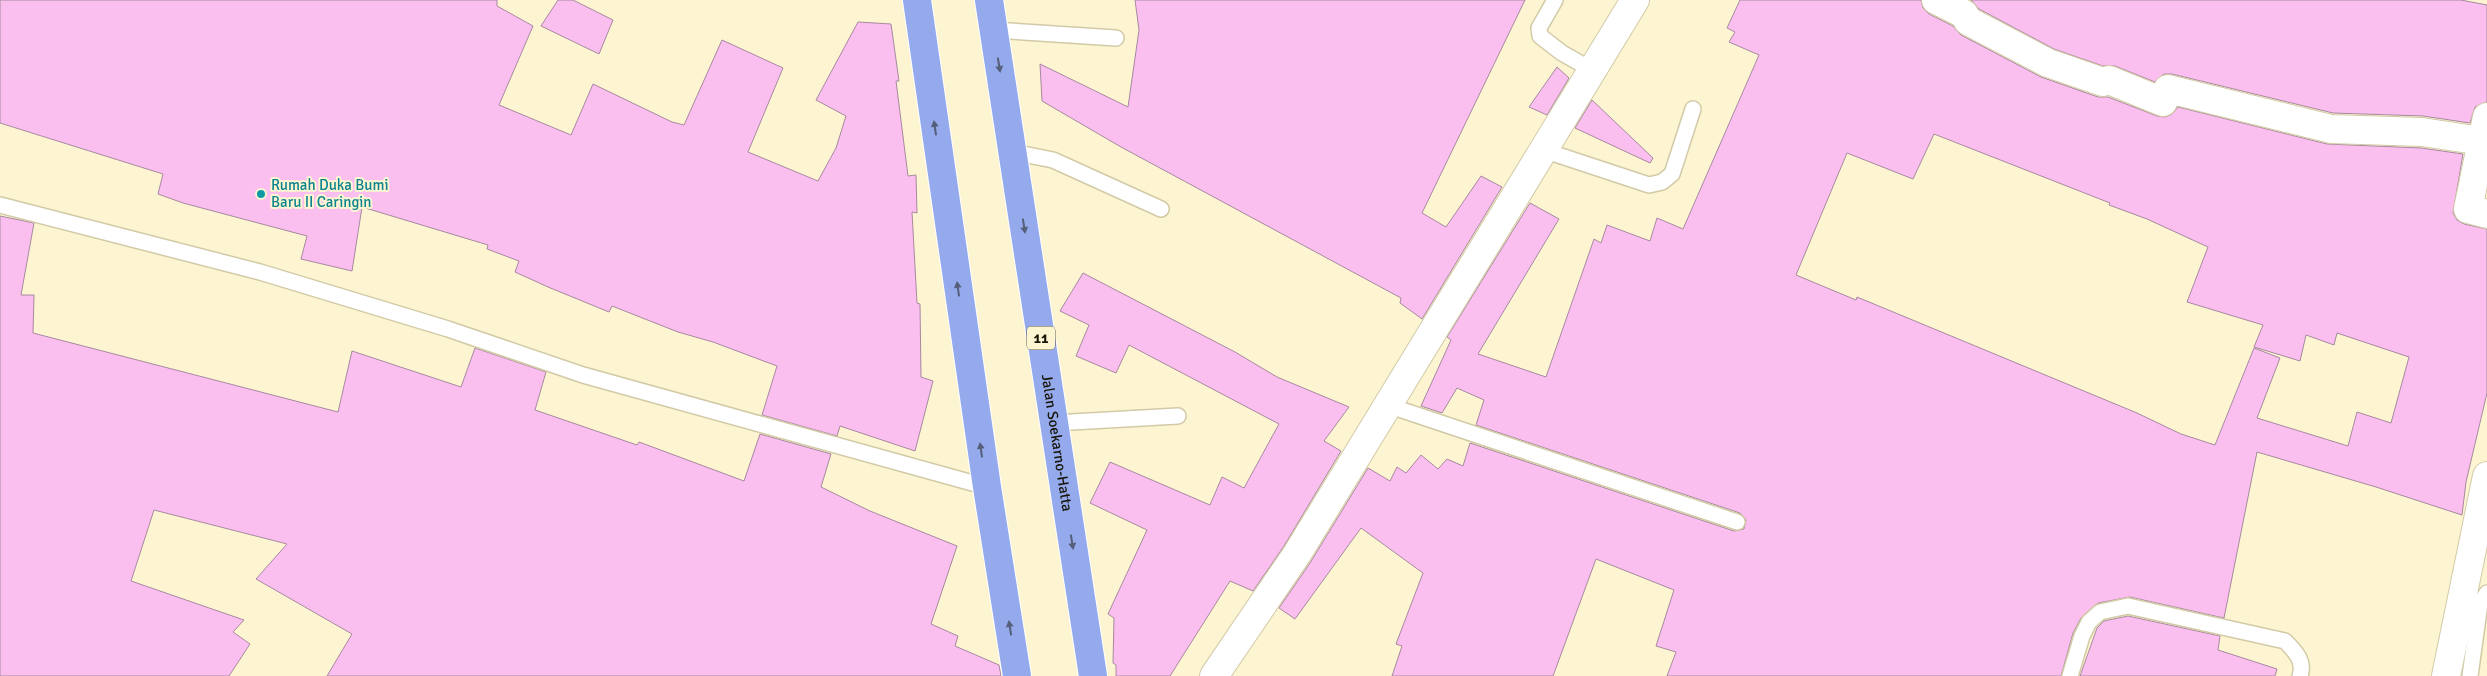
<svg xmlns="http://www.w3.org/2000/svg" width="2487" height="676" font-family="Signika,sans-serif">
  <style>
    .building { fill: #fbbfef; stroke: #a689a0; fill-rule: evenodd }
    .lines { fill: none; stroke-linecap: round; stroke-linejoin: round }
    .service-casing { stroke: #d2caa7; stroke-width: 18 }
    .minor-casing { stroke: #d2caa7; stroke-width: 30 }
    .trunk-casing { stroke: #fff; stroke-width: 30 }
    .service { stroke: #fff; stroke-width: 15 }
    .minor { stroke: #fff; stroke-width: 28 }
    .trunk { stroke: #94aaec; stroke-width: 28 }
    .oneway { fill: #565f7a }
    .culture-dot { fill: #0f9aa8; stroke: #fdf5d1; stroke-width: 2 }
    .labels { text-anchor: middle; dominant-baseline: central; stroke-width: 4; stroke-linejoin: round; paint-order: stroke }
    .shield { fill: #fdf5d1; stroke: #5c5844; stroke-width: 1 }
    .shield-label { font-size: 14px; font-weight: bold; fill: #171408 }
    .culture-label { font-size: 15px; fill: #0d838f; stroke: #fdf5d1; text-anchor: start }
    .street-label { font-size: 15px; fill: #171408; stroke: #fdf5d1 }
  </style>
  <rect width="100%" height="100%" fill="#fdf5d1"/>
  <g class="building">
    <path d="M 0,0 L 497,0 L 497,6 L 533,26 L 499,105 L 571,135 L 593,84 L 672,122 L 684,125 L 722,40 L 783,68 L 748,152 L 818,181 L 836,148 L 846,116 L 816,100 L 858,22 L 891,24 L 899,81 L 896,81 L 908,176 L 916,175 L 917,213 L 912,212 L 917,303 L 920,304 L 921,377 L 933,381 L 915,451 L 840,426 L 837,436 L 762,415 L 777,366 L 713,342 L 678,332 L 612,306 L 609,312 L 548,287 L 515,272 L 519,261 L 487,249 L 488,245 L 362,207 L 352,271 L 301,259 L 307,236 L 183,203 L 158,194 L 163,174 L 0,123 Z"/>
    <path d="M 558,0 L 573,0 L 613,20 L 599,54 L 541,26 Z"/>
    <path d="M 1135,0 L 1525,0 L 1422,213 L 1446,227 L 1481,176 L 1502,187 L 1422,319 L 1400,303 L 1401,298 L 1121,147 L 1042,101 L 1040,64 L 1128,107 L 1139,30 Z"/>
    <path d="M 1740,0 L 1921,0 L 1923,8 L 1929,14 L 1953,26 L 1961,35 L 2041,77 L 2098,97 L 2108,97 L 2157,116 L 2165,117 L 2172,114 L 2178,107 L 2327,144 L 2421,148 L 2463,154 L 2453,213 L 2457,220 L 2464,224 L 2487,229 L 2487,393 L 2466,482 L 2462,515 L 2376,487 L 2257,452 L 2224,618 L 2130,597 L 2098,603 L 2081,618 L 2073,633 L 2061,676 L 1667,676 L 1676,652 L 1656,646 L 1674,590 L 1596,559 L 1553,676 L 1392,676 L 1402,646 L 1396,644 L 1423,573 L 1361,528 L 1295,619 L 1279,608 L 1310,563 L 1368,468 L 1390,481 L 1397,467 L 1406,473 L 1421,455 L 1438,469 L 1447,459 L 1463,466 L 1470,443 L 1734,531 L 1744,529 L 1746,520 L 1740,513 L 1476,425 L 1484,400 L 1457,388 L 1442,413 L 1421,406 L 1451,340 L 1447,337 L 1530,203 L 1559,219 L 1478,354 L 1546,377 L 1594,239 L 1601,243 L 1607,225 L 1650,241 L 1657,218 L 1683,229 L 1759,55 L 1729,42 L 1735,32 L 1727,28 ZM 1934,134 L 2110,203 L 2109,205 L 2147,219 L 2208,247 L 2187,302 L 2263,325 L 2254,347 L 2300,361 L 2306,335 L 2334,345 L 2337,333 L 2409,357 L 2391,423 L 2357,412 L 2348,446 L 2257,418 L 2280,358 L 2254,348 L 2215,445 L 2181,434 L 2137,413 L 1857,297 L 1856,300 L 1796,275 L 1847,153 L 1913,179 Z"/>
    <path d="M 1971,0 L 2461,0 L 2487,5 L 2487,102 L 2475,107 L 2470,123 L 2423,116 L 2333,113 L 2172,74 L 2164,74 L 2155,82 L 2115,66 L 2103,66 L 2054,49 L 1979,9 Z"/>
    <path d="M 1557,67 L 1569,78 L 1547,115 L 1529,107 Z"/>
    <path d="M 1592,100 L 1653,158 L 1650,163 L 1575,128 Z"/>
    <path d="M 0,216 L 34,223 L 21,295 L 34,295 L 33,333 L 338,412 L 352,351 L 461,387 L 475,348 L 546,372 L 535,410 L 637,445 L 639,442 L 744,481 L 760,434 L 831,454 L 821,487 L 870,511 L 957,546 L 931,624 L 958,636 L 955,646 L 999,665 L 1001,676 L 327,676 L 352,634 L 256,579 L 287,544 L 154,510 L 131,581 L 244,620 L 233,632 L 250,644 L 229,676 L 0,676 Z"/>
    <path d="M 1083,273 L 1235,352 L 1277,377 L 1349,407 L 1324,441 L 1341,451 L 1284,546 L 1253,591 L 1230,581 L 1170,676 L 1116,676 L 1116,665 L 1113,663 L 1114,618 L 1108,614 L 1147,530 L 1090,503 L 1110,462 L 1210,505 L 1222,477 L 1244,488 L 1279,424 L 1129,345 L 1116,373 L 1076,356 L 1089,325 L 1060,311 Z"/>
    <path d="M 2128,616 L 2220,636 L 2218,650 L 2277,669 L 2275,676 L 2080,676 L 2097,628 L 2104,621 Z"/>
  </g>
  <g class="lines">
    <g class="service-casing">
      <g id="service">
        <path d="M 1555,0 L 1539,28 L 1540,36 L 1562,53 L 1592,70"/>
        <path d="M 994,30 L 1116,38"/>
        <path d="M 1543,150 L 1649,185 L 1662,182 L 1672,174 L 1693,109"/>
        <path d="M 1013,152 L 1053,160 L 1161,209"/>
        <path d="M 0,205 L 260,272 L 448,329 L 583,375 L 987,487"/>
        <path d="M 1387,405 L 1737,522"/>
        <path d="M 1054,423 L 1178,416"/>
        <path d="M 2070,676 L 2082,636 L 2089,622 L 2100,612 L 2128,606 L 2285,641 C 2295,651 2305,661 2300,676"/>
        <path d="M 2470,676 L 2480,603 L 2487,593"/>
      </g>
    </g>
    <g class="minor-casing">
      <g id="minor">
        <path d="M 1936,0 L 1964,14 L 1968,21 L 2048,63 L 2103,82 L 2109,80 L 2163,102 L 2168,89 L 2331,129 L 2422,132 L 2482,141 L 2468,209 L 2487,214"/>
        <path d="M 2482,141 L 2487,117"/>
        <path d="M 1214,676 L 1297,554 L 1635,0"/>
        <path d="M 2446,676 L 2487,476"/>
      </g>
    </g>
    <g class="trunk-casing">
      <g id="trunk">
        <path d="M 917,0 L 987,487 L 1017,676"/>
        <path id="s1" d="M 989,0 L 1093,676"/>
      </g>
    </g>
    <use href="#service" class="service"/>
    <use href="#minor" class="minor"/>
    <use href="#trunk" class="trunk"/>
  </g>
  <defs><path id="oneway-solid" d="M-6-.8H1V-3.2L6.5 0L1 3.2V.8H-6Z" transform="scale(1.25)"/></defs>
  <g class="oneway">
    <use href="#oneway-solid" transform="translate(999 65) rotate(81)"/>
    <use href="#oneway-solid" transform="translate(935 128) rotate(-98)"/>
    <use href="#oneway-solid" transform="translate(1024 226) rotate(81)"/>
    <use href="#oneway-solid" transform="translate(958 289) rotate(-98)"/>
    <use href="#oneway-solid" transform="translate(981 450) rotate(-98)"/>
    <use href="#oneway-solid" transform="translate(1072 542) rotate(81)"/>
    <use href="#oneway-solid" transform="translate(1010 628) rotate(-99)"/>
  </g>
  <circle class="culture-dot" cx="261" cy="194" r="5"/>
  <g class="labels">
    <rect class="shield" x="1027" y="326.5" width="28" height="23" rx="4"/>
    <g class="shield-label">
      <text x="1041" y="338">11</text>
    </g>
    <g class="culture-label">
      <text x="271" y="185">Rumah Duka Bumi<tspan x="271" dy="17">Baru II Caringin</tspan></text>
    </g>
    <g class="street-label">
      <text stroke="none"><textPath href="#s1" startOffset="448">Jalan Soekarno-Hatta</textPath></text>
    </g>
  </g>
</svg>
